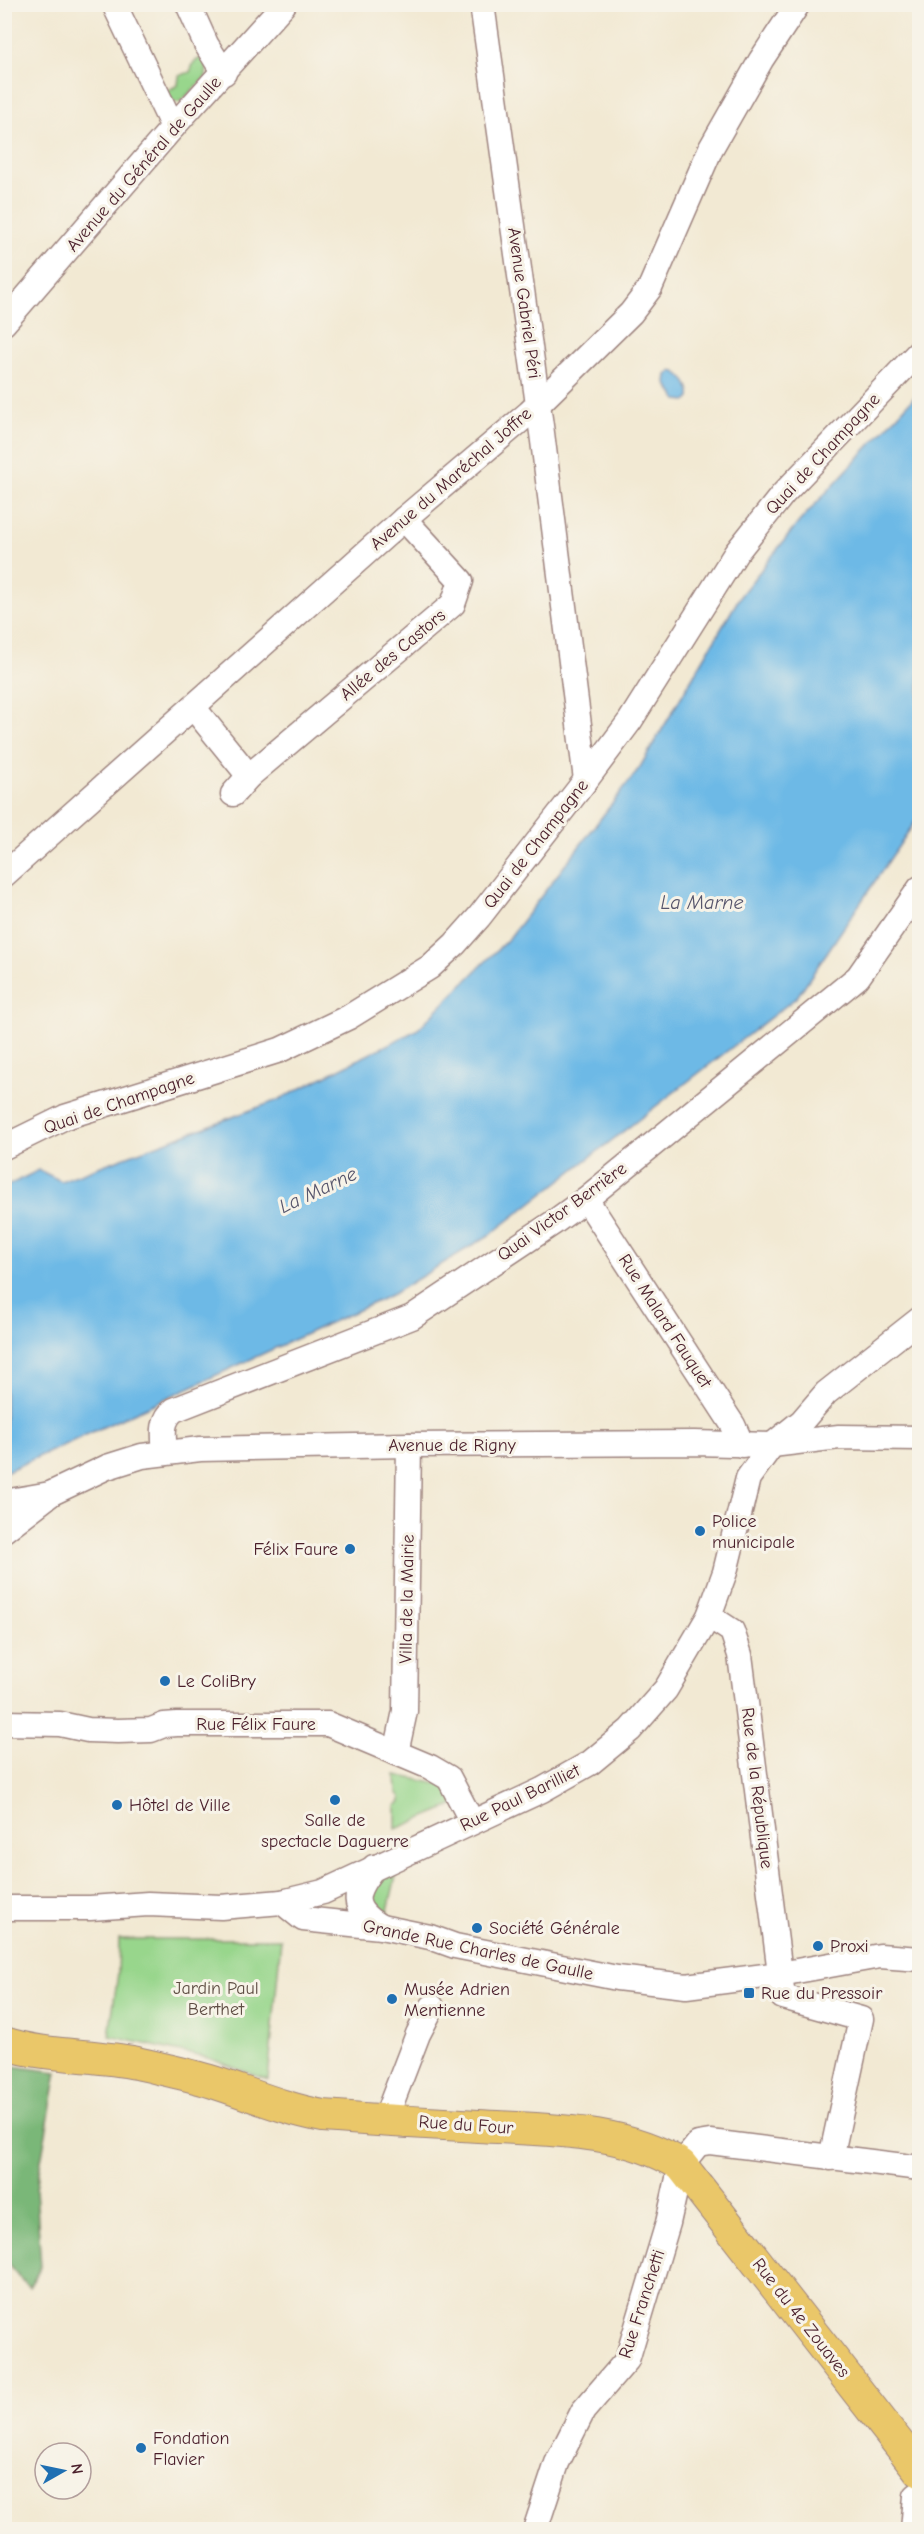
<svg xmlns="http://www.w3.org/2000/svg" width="924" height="2534" font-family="'Comic Neue',sans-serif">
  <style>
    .green { fill: #98d68c; stroke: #717a5c; stroke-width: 1.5 }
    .forest { fill: #7ab778; stroke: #626b52; stroke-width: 1.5 }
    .water { fill: #6db9e6; stroke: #5c6c88; stroke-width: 1.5 }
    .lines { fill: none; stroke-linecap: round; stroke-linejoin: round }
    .minor-casing { stroke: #9e847f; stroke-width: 27 }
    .major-casing { stroke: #9e847f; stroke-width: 34 }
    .minor { stroke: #fff; stroke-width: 24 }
    .major { stroke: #eac769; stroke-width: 32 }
    .poi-dot { fill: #1f6fb2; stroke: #f7f3e8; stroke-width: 2 }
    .labels { text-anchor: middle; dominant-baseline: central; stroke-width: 6; stroke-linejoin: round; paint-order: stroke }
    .street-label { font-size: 18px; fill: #4a1f2b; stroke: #f7f3e8 }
    .poi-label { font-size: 18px; fill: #4a1f2b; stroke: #f7f3e8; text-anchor: start }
    .park-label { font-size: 18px; fill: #5e4d43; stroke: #f7f3e8 }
    .water-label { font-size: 20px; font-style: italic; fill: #56556c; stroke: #f7f3e8 }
  </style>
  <rect width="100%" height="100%" fill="#f7f3e8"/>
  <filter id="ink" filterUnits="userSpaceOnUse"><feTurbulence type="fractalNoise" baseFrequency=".0167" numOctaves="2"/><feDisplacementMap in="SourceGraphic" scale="12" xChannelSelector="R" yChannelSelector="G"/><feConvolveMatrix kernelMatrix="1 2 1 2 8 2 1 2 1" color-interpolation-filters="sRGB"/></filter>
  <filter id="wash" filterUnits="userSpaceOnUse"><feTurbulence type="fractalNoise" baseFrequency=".008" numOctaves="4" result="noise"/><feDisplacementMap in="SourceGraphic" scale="24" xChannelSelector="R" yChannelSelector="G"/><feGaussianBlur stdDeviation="1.35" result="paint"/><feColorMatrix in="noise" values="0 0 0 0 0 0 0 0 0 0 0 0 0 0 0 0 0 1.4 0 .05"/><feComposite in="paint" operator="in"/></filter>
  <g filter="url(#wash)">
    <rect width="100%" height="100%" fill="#f2e9d3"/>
    <g class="green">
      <path d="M 204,56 L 207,65 L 206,77 L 180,102 L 174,102 L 165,92 L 178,85 L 179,76 L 190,72 L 194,62 Z"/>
      <path d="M 396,1775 L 462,1789 L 462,1802 L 396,1829 L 396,1806 L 401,1802 L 401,1797 L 397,1792 Z"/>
      <path d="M 395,1872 L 396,1876 L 386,1919 L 367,1901 L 376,1883 Z"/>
      <path d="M 119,1939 L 281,1939 L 268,2080 L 208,2058 L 109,2036 L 118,1973 Z"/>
    </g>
    <path class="forest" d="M 4,2065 L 57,2072 L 36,2189 L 41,2267 L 29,2287 L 8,2264 L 5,2247 Z"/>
    <g class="water">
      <path d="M 673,371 C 682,374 692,388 690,398 L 687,401 L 677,400 L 666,383 L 667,375 Z"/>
      <path d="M 919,392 L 919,816 L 797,997 L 491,1234 L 393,1294 L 5,1472 L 5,1187 L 39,1170 L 61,1181 L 278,1100 L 417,1030 L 510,937 L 640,767 L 741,595 L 799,522 Z"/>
    </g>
  </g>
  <g filter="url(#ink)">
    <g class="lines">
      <g class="minor-casing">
        <g id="minor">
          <path d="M 114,4 L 173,127"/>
          <path d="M 188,4 L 206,44 L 224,73"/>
          <path d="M 482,4 L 542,433 L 586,780"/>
          <path d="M 4,323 L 173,127 L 284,4"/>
          <path d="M 193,707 L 249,776"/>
          <path d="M 233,794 L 249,776 L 453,604 L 461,581 L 404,519"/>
          <path d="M 4,875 L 404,519 L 529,413 L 631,313 L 650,288 L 711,148 L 761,60 L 798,4"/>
          <path d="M 4,1147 L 65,1117 L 280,1050 L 349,1017 L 430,967 L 455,944 L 479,917 L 586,780 L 630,721 L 736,553 L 783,494 L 920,351"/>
          <path d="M 586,1199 L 733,1425 L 742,1445"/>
          <path d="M 165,1453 C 164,1437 160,1421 174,1410 L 412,1317 L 553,1223 L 586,1199 L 858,977 L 920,888"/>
          <path d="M 4,1502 L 50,1494"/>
          <path d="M 4,1530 L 52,1493 L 107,1467 L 142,1456 L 200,1449 L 409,1445 L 694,1443 L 772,1445 L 839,1437 L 920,1438"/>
          <path d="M 709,1616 L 732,1631 L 740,1655 L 783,1997 L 861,2019 L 831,2158"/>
          <path d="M 4,1723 L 60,1724 L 88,1730 L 118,1731 L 151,1730 L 164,1725 L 177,1724 L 328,1724 L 430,1767 L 449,1778 L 472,1822"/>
          <path d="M 396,1753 L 405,1711 L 409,1445"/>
          <path d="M 374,1867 C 353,1893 349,1908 381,1927"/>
          <path d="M 282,1902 L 303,1919 L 381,1927 L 430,1937 L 455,1946 L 617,1978 L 686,1986 L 780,1974 L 880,1956 L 920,1959"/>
          <path d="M 4,1908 L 90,1908 L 148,1904 L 221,1907 L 282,1902 L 323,1892 L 542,1790 L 590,1763 L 630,1730 L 666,1689 L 709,1616 L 725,1572 L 748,1478 L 772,1445 L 802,1421 L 826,1393 L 920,1319"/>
          <path d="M 385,2120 L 418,2034 L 432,2007"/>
          <path d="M 535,2530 L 557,2463 L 583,2411 L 627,2360 L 668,2223 L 681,2165 L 698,2144 L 710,2142 L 920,2168"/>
          <path d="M 913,2530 L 916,2496 L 920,2493"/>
        </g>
      </g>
      <g class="major-casing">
        <path id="major" d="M 4,2043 C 46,2057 93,2054 137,2063 C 162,2069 188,2074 213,2082 C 250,2094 285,2109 323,2116 C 375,2120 426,2123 478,2126 C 545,2130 623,2128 681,2165 L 920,2471"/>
      </g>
      <use href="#minor" class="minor"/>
      <use href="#major" class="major"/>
    </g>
  </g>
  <g class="poi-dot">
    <circle cx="700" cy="1531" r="6"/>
    <circle cx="350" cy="1549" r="6"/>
    <circle cx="165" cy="1681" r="6"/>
    <circle cx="335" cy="1800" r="6"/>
    <circle cx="117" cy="1805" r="6"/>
    <circle cx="477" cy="1928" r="6"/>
    <circle cx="818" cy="1946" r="6"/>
    <rect x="743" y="1987" width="12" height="12" rx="3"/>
    <circle cx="392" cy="1999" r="6"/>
    <circle cx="141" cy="2448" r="6"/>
  </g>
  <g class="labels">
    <g class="street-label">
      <text transform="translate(144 164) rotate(-49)">Avenue du Général de Gaulle</text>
      <text transform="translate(524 303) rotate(82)">Avenue Gabriel Péri</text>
      <text transform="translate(823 454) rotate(-47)">Quai de Champagne</text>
      <text transform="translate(451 479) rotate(-41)">Avenue du Maréchal Joffre</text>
      <text transform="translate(393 655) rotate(-40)">Allée des Castors</text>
      <text transform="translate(536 844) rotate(-52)">Quai de Champagne</text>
      <text transform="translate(119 1103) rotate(-19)">Quai de Champagne</text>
      <text transform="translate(562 1212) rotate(-36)">Quai Victor Berrière</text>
      <text transform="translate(665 1321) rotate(57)">Rue Malard Fauquet</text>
      <text x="452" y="1445">Avenue de Rigny</text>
      <text transform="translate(407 1599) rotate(-89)">Villa de la Mairie</text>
      <text x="256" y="1724">Rue Félix Faure</text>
      <text transform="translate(757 1788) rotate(83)">Rue de la République</text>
      <text transform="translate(520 1798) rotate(-26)">Rue Paul Barilliet</text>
      <text transform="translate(478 1950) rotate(12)">Grande Rue Charles de Gaulle</text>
      <text transform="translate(466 2125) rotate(4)">Rue du Four</text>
      <text transform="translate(642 2304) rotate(-72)">Rue Franchetti</text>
      <text transform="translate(801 2318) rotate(52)">Rue du 4e Zouaves</text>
    </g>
    <g class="poi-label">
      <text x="712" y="1521">Police<tspan x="712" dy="21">municipale</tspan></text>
      <text x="338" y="1549" text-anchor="end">Félix Faure</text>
      <text x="177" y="1681">Le ColiBry</text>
      <text x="129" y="1805">Hôtel de Ville</text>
      <text x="335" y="1820" text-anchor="middle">Salle de<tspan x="335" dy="21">spectacle Daguerre</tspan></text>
      <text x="489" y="1928">Société Générale</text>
      <text x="830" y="1946">Proxi</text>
      <text x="404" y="1989">Musée Adrien<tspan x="404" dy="21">Mentienne</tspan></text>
      <text x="761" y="1993">Rue du Pressoir</text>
      <text x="153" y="2438">Fondation<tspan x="153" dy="21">Flavier</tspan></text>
    </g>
    <g class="park-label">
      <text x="216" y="1988">Jardin Paul<tspan x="216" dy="21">Berthet</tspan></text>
    </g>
    <g class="water-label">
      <text x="702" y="902">La Marne</text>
      <text transform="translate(318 1190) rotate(-25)">La Marne</text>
    </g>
  </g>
  <rect width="924" height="2534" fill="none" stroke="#f7f3e8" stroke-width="24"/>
  <g transform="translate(63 2471) rotate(81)"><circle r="28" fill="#f7f3e8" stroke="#b29e9c" stroke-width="1.5"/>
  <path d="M0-4.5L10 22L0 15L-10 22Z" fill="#1f6fb2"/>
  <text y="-9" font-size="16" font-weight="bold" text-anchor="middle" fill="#4a1f2b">N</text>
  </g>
</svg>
